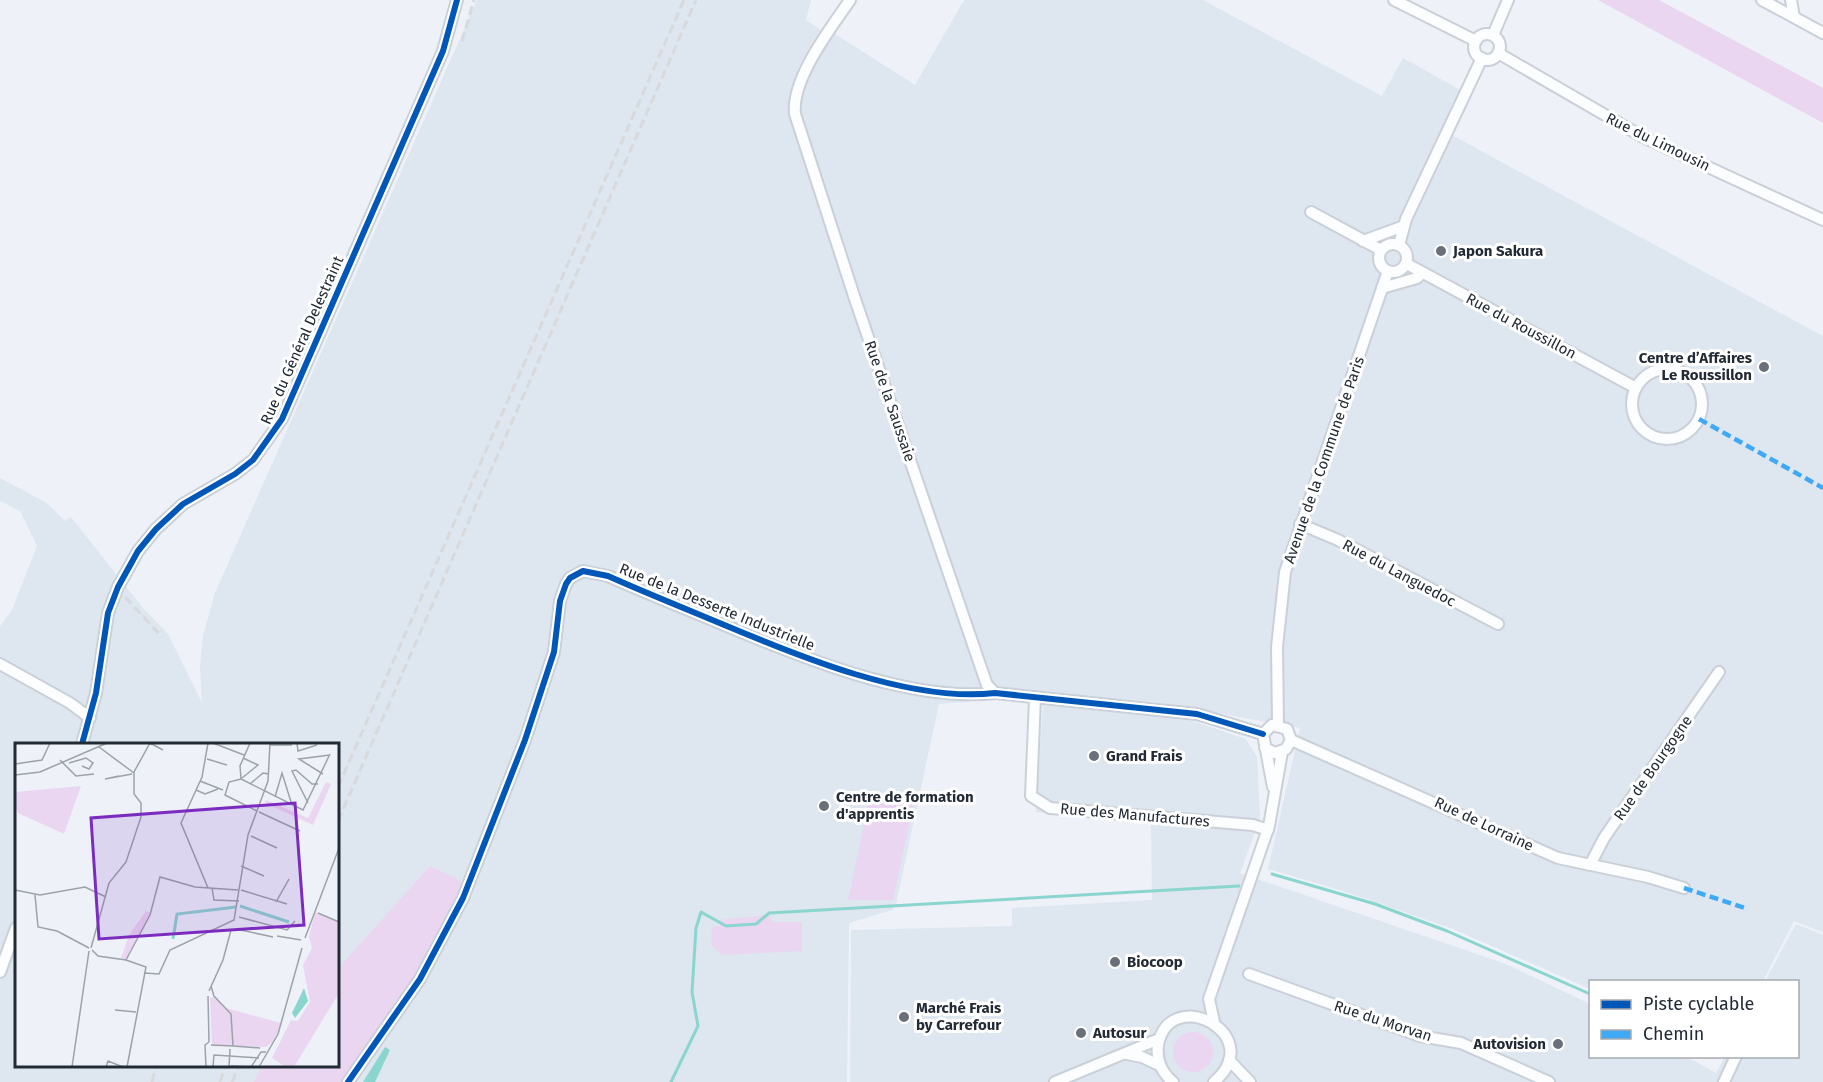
<svg xmlns="http://www.w3.org/2000/svg" width="1823" height="1082" font-family="'Fira Sans',sans-serif">
  <style>
    .built { fill: #dee6f0 }
    .green { fill: #ead6f0 }
    .water { fill: #8bd5cf }
    .lines { fill: none; stroke-linecap: round; stroke-linejoin: round }
    .stream { stroke: #8bd5cf; stroke-width: 3 }
    .minor-casing { stroke: #cad0d8; stroke-width: 14 }
    .minor { stroke: #fcfdfe; stroke-width: 10 }
    .rail { stroke: #d8d9db; stroke-width: 3; stroke-dasharray: 9 4.5; stroke-linecap: butt }
    .quiet { stroke: #3fa9f5; stroke-width: 4.5; stroke-dasharray: 9 4.5; stroke-linecap: butt }
    .cycleway-casing { stroke: #fff; stroke-width: 10 }
    .cycleway { stroke: #0057b8; stroke-width: 6 }
    .poi-dot { fill: #697079; stroke: #fff; stroke-width: 2 }
    .labels { text-anchor: middle; dominant-baseline: central; stroke-width: 6; stroke-linejoin: round; paint-order: stroke }
    .street-label { font-size: 15px; fill: #222a35; stroke: #fff }
    .poi-label { font-size: 15px; font-weight: bold; fill: #222a35; stroke: #fff; text-anchor: start }
    .inset-river { fill: none; stroke: #8bd5cf; stroke-width: 3 }
    .inset-road { fill: none; stroke: #9ca2aa; stroke-width: 1.5 }
    .view { fill: #7b2cbf; fill-opacity: 0.15; stroke: #7b2cbf; stroke-width: 3 }
    .inset-edge { fill: none; stroke: #222a35; stroke-width: 3 }
  </style>
  <rect width="100%" height="100%" fill="#eef2f8"/>
  <g class="built">
    <path d="M 477,0 L 811,0 L 806,20 L 824,32 L 835,34 L 915,85 L 964,0 L 1203,0 L 1382,96 L 1403,58 L 1464,92 L 1446,132 L 1823,336 L 1823,932 L 1794,921 L 1763,981 L 1590,982 L 1590,989 L 1453,929 L 1343,891 L 1268,869 L 1300,728 L 1156,702 L 1058,695 L 939,704 L 896,904 L 892,910 L 849,923 L 847,1082 L 349,1082 L 430,866 L 338,968 L 338,744 L 16,744 L 16,1066 L 262,1066 L 254,1082 L 0,1082 L 0,626 L 12,610 L 37,546 L 20,511 L 0,501 L 0,478 L 47,503 L 65,521 L 71,517 L 143,608 L 168,634 L 202,703 L 200,666 L 203,635 L 215,593 Z"/>
    <path d="M 1043,705 L 1184,718 L 1246,739 L 1257,757 L 1260,819 L 1240,873 L 1506,964 L 1590,1004 L 1590,1056 L 1687,1057 L 1716,1073 L 1725,1057 L 1798,1056 L 1798,982 L 1765,981 L 1796,924 L 1823,935 L 1823,1082 L 850,1082 L 851,930 L 1012,926 L 1012,908 L 1152,900 L 1151,822 L 1036,812 Z"/>
  </g>
  <g class="green">
    <path d="M 1598,0 L 1659,0 L 1823,88 L 1823,123 Z"/>
    <path d="M 871,793 L 914,801 L 893,900 L 848,900 Z"/>
    <path d="M 430,866 L 469,885 L 420,979 L 349,1082 L 254,1082 L 262,1066 L 338,1066 L 338,968 Z"/>
    <path d="M 770,915 L 772,922 L 802,922 L 802,951 L 722,955 L 711,945 L 712,927 L 720,926 L 719,920 Z"/>
    <circle cx="1193" cy="1052" r="20"/>
  </g>
  <path class="water" d="M 385,1047 L 390,1050 L 375,1082 L 363,1082 Z"/>
  <g class="lines">
    <g class="stream">
      <path d="M 1272,874 L 1375,904 L 1447,931 L 1590,994"/>
      <path d="M 671,1082 L 698,1026 L 692,992 L 696,928 L 701,912 L 726,926 L 756,924 L 769,913 L 1239,886"/>
    </g>
    <g class="minor-casing">
      <g id="minor">
        <path d="M 850,0 C 831,28 791,79 795,114 L 855,299 L 978,659 L 987,685 L 995,693"/>
        <path d="M 1394,0 L 1476,41"/>
        <path d="M 1762,0 L 1823,33"/>
        <path d="M 1791,0 L 1794,17"/>
        <circle cx="1487" cy="47" r="13"/>
        <path d="M 1493,35 L 1508,0"/>
        <path d="M 1498,53 L 1643,137 L 1823,220"/>
        <path d="M 1311,212 L 1381,250"/>
        <path d="M 1363,241 L 1404,226"/>
        <circle cx="1393" cy="258" r="14"/>
        <path d="M 1399,245 L 1406,219 L 1482,58"/>
        <path d="M 1407,264 L 1636,388"/>
        <path d="M 1382,288 L 1417,278 L 1422,273"/>
        <circle cx="1667" cy="404" r="35"/>
        <path d="M 1300,524 L 1338,540 L 1498,624"/>
        <path d="M 0,664 L 70,703 L 90,718"/>
        <path d="M 1035,697 L 1031,796 L 1050,808 L 1253,825 L 1268,830"/>
        <path d="M 1278,724 L 1277,647 L 1285,572 L 1388,271"/>
        <path d="M 1291,740 L 1558,858 L 1648,877 L 1684,888"/>
        <path d="M 82,744 L 96,693 L 108,613 L 118,587 L 138,551 L 156,529 L 183,504 L 235,474 L 253,460 L 282,419 L 443,51 L 457,0"/>
        <path d="M 1265,748 L 1275,753 L 1286,749 L 1291,740 L 1287,729 L 1272,725 L 1263,734 L 1273,787"/>
        <path d="M 1590,865 L 1604,838 L 1719,672"/>
        <path d="M 0,972 L 16,928"/>
        <path d="M 1249,974 L 1420,1036 L 1461,1043 L 1549,1082"/>
        <path d="M 1214,1022 L 1209,999 L 1269,826 L 1282,752"/>
        <path d="M 1127,1054 L 1142,1057 L 1159,1065"/>
        <path d="M 1229,1060 L 1250,1082"/>
        <path d="M 348,1082 L 420,979 L 463,898 L 525,740 L 554,652 L 560,601 L 566,584 L 570,578 L 583,571 L 608,576 C 646,593 684,608 722,624 C 798,656 911,703 995,693 L 1197,714 L 1263,734"/>
        <path d="M 1055,1082 L 1159,1039"/>
        <path d="M 1173,1082 C 1161,1072 1156,1060 1158,1045 C 1170,983 1269,1035 1214,1082"/>
        <path d="M 1724,1082 L 1736,1056"/>
      </g>
    </g>
    <use href="#minor" class="minor"/>
    <g class="rail">
      <path d="M 462,41 L 474,0"/>
      <path d="M 125,597 L 162,637"/>
      <path d="M 338,787 L 684,0"/>
      <path d="M 338,821 L 696,0"/>
      <path d="M 152,1082 L 156,1066"/>
      <path d="M 220,1082 L 226,1066"/>
      <path d="M 232,1082 L 239,1066"/>
    </g>
    <g class="quiet">
      <path d="M 1699,419 L 1823,488"/>
      <path d="M 1684,888 L 1748,909"/>
    </g>
    <g class="cycleway-casing">
      <g id="cycleway">
        <path d="M 82,744 L 96,693 L 108,613 L 118,587 L 138,551 L 156,529 L 183,504 L 235,474 L 253,460 L 282,419 L 443,51 L 457,0"/>
        <path d="M 348,1082 L 420,979 L 463,898 L 525,740 L 554,652 L 560,601 L 566,584 L 570,578 L 583,571 L 608,576 C 646,593 684,608 722,624 C 798,656 911,703 995,693 L 1197,714 L 1263,734"/>
      </g>
    </g>
    <use href="#cycleway" class="cycleway"/>
  </g>
  <g class="poi-dot">
    <circle cx="1441" cy="251" r="6"/>
    <circle cx="1764" cy="367" r="6"/>
    <circle cx="1094" cy="756" r="6"/>
    <circle cx="824" cy="806" r="6"/>
    <circle cx="1115" cy="962" r="6"/>
    <circle cx="904" cy="1017" r="6"/>
    <circle cx="1081" cy="1033" r="6"/>
    <circle cx="1558" cy="1044" r="6"/>
  </g>
  <g class="labels">
    <g class="street-label">
      <text transform="translate(1658 142) rotate(26)">Rue du Limousin</text>
      <text transform="translate(1521 326) rotate(28)">Rue du Roussillon</text>
      <text transform="translate(302 340) rotate(-66)">Rue du Général Delestraint</text>
      <text transform="translate(890 401) rotate(71)">Rue de la Saussaie</text>
      <text transform="translate(1324 460) rotate(-71)">Avenue de la Commune de Paris</text>
      <text transform="translate(1399 573) rotate(28)">Rue du Languedoc</text>
      <text transform="translate(717 607) rotate(22)">Rue de la Desserte Industrielle</text>
      <text transform="translate(1653 768) rotate(-55)">Rue de Bourgogne</text>
      <text transform="translate(1135 815) rotate(5)">Rue des Manufactures</text>
      <text transform="translate(1484 824) rotate(25)">Rue de Lorraine</text>
      <text transform="translate(1383 1021) rotate(18)">Rue du Morvan</text>
    </g>
    <g class="poi-label">
      <text x="1453" y="251">Japon Sakura</text>
      <text x="1752" y="358" text-anchor="end">Centre d’Affaires<tspan x="1752" dy="17">Le Roussillon</tspan></text>
      <text x="1106" y="756">Grand Frais</text>
      <text x="836" y="797">Centre de formation<tspan x="836" dy="17">d'apprentis</tspan></text>
      <text x="1127" y="962">Biocoop</text>
      <text x="916" y="1008">Marché Frais<tspan x="916" dy="17">by Carrefour</tspan></text>
      <text x="1093" y="1033">Autosur</text>
      <text x="1546" y="1044" text-anchor="end">Autovision</text>
    </g>
  </g>
  <g transform="translate(15 743)">
    <rect width="324" height="324" fill="#eef2f8"/>
    <path d="M 311,39 L 316,41 L 298,82 L 250,60 L 251,57 L 293,75 ZM 66,43 L 49,91 L 3,70 L 0,63 L 0,49 ZM 131,168 L 135,170 L 111,217 L 106,215 L 114,192 ZM 300,169 L 324,180 L 324,250 L 279,324 L 271,324 L 257,315 L 276,277 L 283,278 L 295,259 L 288,222 L 297,205 L 294,194 ZM 199,254 L 211,265 L 266,280 L 259,298 L 251,304 L 197,302 L 195,255 Z" fill="#ead6f0"/>
    <path d="M 289,245 L 293,258 L 280,275 L 277,270 Z" fill="#8bd5cf"/>
    <path class="inset-river" d="M 225,163 L 274,179M 158,196 L 162,171 L 221,164"/>
    <path class="inset-road" d="M 198,0 L 229,12M 235,0 L 225,23 L 226,36 L 288,67 L 315,11M 282,0 L 283,8 L 302,2M 255,2 L 277,2M 84,4 L 119,30M 192,16 L 212,22M 45,17 L 61,33 L 79,31M 54,20 L 71,15 L 78,20 L 74,26 L 67,23M 0,21 L 27,17 L 35,0M 308,31 L 284,16 L 315,12M 0,32 L 25,29 L 92,0M 104,33 L 90,36 L 117,31M 227,35 L 243,22 L 228,15M 226,36 L 214,39 L 210,52 L 242,68M 185,38 L 208,47M 235,41 L 248,30 L 254,31M 181,47 L 190,51 L 203,46M 260,54 L 267,30 L 277,62M 293,60 L 277,28 L 281,27 L 297,41 L 303,41M 244,69 L 285,88M 236,93 L 262,105M 226,123 L 249,133M 193,145 L 166,80 L 187,34 L 193,0M 197,145 L 199,157 L 224,158M 0,147 L 25,152 L 70,144 L 91,154M 226,147 L 272,161M 20,152 L 23,184 L 42,188 L 74,205M 261,159 L 274,136M 303,170 L 324,179M 224,174 L 272,187 L 280,178M 221,186 L 258,194M 262,193 L 286,197M 290,195 L 324,105M 76,205 L 94,140 L 111,119 L 126,74 L 126,60 L 119,51 L 119,29 L 135,0 L 148,7M 77,207 L 83,213 L 111,217M 111,217 L 135,172 L 145,134 L 180,144 L 223,147M 111,217 L 131,224 L 112,324M 129,230 L 144,231 L 155,207 L 219,177 L 233,92 L 253,38 L 255,0M 196,243 L 199,253 L 216,271 L 218,303 L 196,302M 194,248 L 208,217 L 216,187M 193,253 L 194,299M 100,267 L 121,269M 218,303 L 245,305M 216,323 L 234,324M 57,324 L 74,208M 91,324 L 93,318 L 108,324M 191,324 L 190,302 L 194,299M 198,324 L 199,312 L 244,315M 214,324 L 215,306M 236,324 L 246,309 L 251,309M 244,324 L 263,291 L 287,205"/>
    <path class="view" d="M 280,60 L 289,182 L 84,196 L 76,75 Z"/>
    <rect width="324" height="324" class="inset-edge"/>
  </g>
  <rect x="1589" y="980" width="210" height="78" fill="#ffffff" stroke="#a7aaae" stroke-width="1.5"/>
  <rect x="1601" y="1000" width="30" height="9" fill="#0057b8" stroke="#a7aaae" stroke-width="1.5"/>
  <text x="1643" y="1010" font-size="18" fill="#222a35">Piste cyclable</text>
  <rect x="1601" y="1030" width="30" height="9" fill="#3fa9f5" stroke="#a7aaae" stroke-width="1.5"/>
  <text x="1643" y="1040" font-size="18" fill="#222a35">Chemin</text>
</svg>
